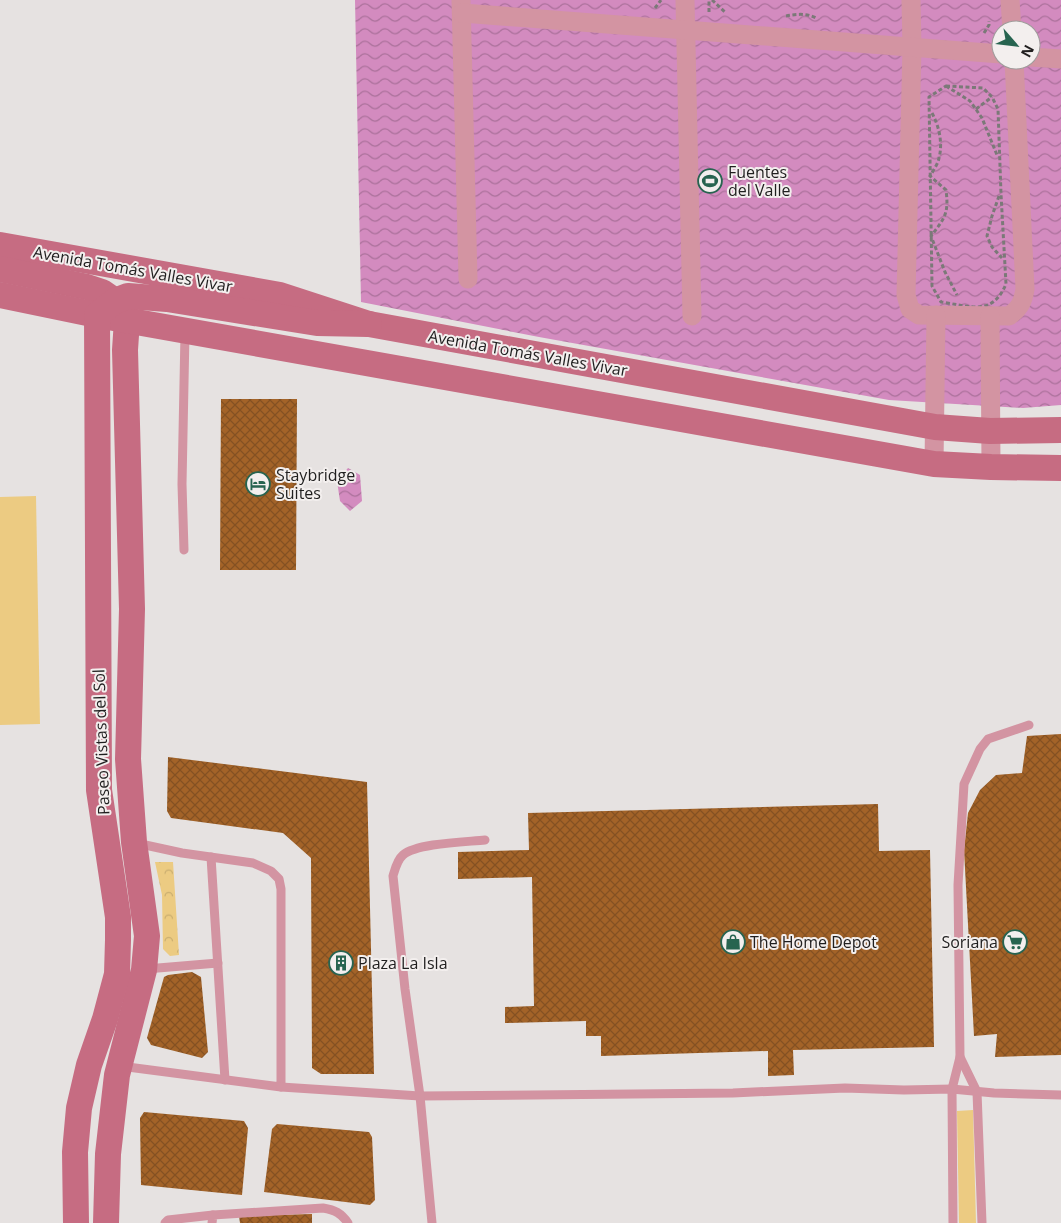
<svg xmlns="http://www.w3.org/2000/svg" width="1061" height="1223" font-family="'Open Sans',sans-serif">
  <style>
    .grass { fill: #eccb82 }
    .park { fill: url(#park-crowns) }
    .water { fill: url(#water-waves); fill-rule: evenodd }
    .building { fill: url(#building-cross-hatch) }
    .lines { fill: none; stroke-linecap: round; stroke-linejoin: round }
    .path { stroke: #7b7978; stroke-width: 3; stroke-dasharray: 4 2.5; stroke-linecap: butt }
    .lane { stroke: #d394a2; stroke-width: 9 }
    .street { stroke: #d394a2; stroke-width: 19 }
    .secondary { stroke: #c66c82; stroke-width: 26 }
    .labels { text-anchor: middle; dominant-baseline: central; stroke-width: 4; stroke-linejoin: round; paint-order: stroke }
    .poi-label { font-size: 16px; fill: #201f1f; stroke: #f3efee; text-anchor: start }
    .street-label { font-size: 16px; fill: #201f1f; stroke: #f3efee }
  </style>
  <defs>
    <pattern id="park-crowns" width="20" height="18" patternUnits="userSpaceOnUse" patternTransform="scale(1.25)"><rect width="20" height="18" fill="#eccb82"/><path d="M2 6a3 3 0 1 1 6 0M12 15a3 3 0 1 1 6 0" fill="none" stroke="#caae70"/></pattern>
    <pattern id="water-waves" width="16" height="10" patternUnits="userSpaceOnUse" patternTransform="scale(1.25)"><rect width="16" height="10" fill="#d38bbf"/><path d="M0 5q4-4 8 0t8 0" fill="none" stroke="#ab719b"/></pattern>
    <pattern id="building-cross-hatch" width="8" height="8" patternUnits="userSpaceOnUse" patternTransform="scale(1.25)"><rect width="8" height="8" fill="#a36328"/><path d="M0 0l8 8M0 8l8-8" fill="none" stroke="#845122"/></pattern>
  </defs>
  <rect width="100%" height="100%" fill="#e6e2e1"/>
  <g class="grass">
    <path d="M 36,496 L 40,724 L 0,725 L 0,497 Z"/>
    <path d="M 973,1110 L 976,1223 L 959,1223 L 957,1111 Z"/>
  </g>
  <path class="park" d="M 155,862 L 173,862 L 179,955 L 170,956 L 163,949 L 162,895 Z"/>
  <g class="water">
    <path d="M 355,0 L 1061,0 L 1061,405 L 1023,408 L 889,400 L 539,337 L 361,302 ZM 1001,30 L 1031,30 L 1031,60 L 1001,60 Z"/>
    <path d="M 348,468 L 360,475 L 362,501 L 350,511 L 340,501 L 337,481 Z"/>
  </g>
  <g class="building">
    <path d="M 221,399 L 297,399 L 296,570 L 220,570 Z"/>
    <path d="M 1061,734 L 1061,1055 L 995,1057 L 997,1034 L 974,1036 L 964,850 L 968,813 L 980,790 L 996,775 L 1022,773 L 1027,736 Z"/>
    <path d="M 168,757 L 367,782 L 374,1074 L 321,1074 L 312,1068 L 311,858 L 283,833 L 171,818 L 167,811 Z"/>
    <path d="M 878,804 L 879,851 L 930,850 L 934,1047 L 793,1050 L 794,1075 L 768,1076 L 768,1051 L 601,1056 L 601,1036 L 586,1036 L 586,1021 L 505,1023 L 505,1007 L 534,1006 L 532,877 L 458,879 L 458,852 L 529,850 L 528,813 Z"/>
    <path d="M 192,972 L 201,977 L 208,1052 L 202,1058 L 151,1045 L 147,1038 L 164,977 L 168,975 Z"/>
    <path d="M 144,1112 L 244,1121 L 248,1128 L 242,1195 L 141,1185 L 140,1118 Z"/>
    <path d="M 277,1124 L 369,1132 L 372,1137 L 375,1200 L 370,1205 L 264,1192 L 272,1129 Z"/>
    <path d="M 312,1214 L 312,1223 L 240,1223 L 239,1216 Z"/>
  </g>
  <g class="lines">
    <g class="path">
      <path d="M 712,0 L 725,12"/>
      <path d="M 655,8 L 661,0"/>
      <path d="M 709,12 L 709,0"/>
      <path d="M 786,16 C 796,14 807,13 816,18"/>
      <path d="M 984,33 L 989,25 L 989,21"/>
      <path d="M 946,86 L 983,88 L 992,97 L 998,109 L 1001,194 L 1006,284 C 992,317 970,306 941,302 L 932,286 L 929,97 Z"/>
      <path d="M 946,86 L 970,101 L 982,118 L 997,155"/>
      <path d="M 976,109 L 992,97"/>
      <path d="M 932,113 C 939,126 943,143 939,158 C 938,164 933,171 930,176 L 946,190 C 949,213 945,218 931,236 L 945,272 L 957,295"/>
      <path d="M 999,196 L 992,216 L 987,236 L 992,247 L 1002,258"/>
    </g>
    <g class="lane">
      <path d="M 184,550 L 182,484 L 185,333"/>
      <path d="M 211,857 L 225,1080"/>
      <path d="M 146,969 L 218,963"/>
      <path d="M 960,1057 L 977,1092 L 982,1223"/>
      <path d="M 120,1066 L 281,1087 L 281,889 L 279,879 L 271,871 L 253,863 L 182,853 L 136,843"/>
      <path d="M 281,1087 L 420,1096 L 733,1093 L 845,1088 L 904,1090 L 952,1089 L 994,1093 L 1061,1095"/>
      <path d="M 165,1223 L 168,1220 L 213,1215"/>
      <path d="M 212,1223 L 213,1215 L 323,1208 C 335,1210 341,1213 348,1223"/>
      <path d="M 432,1223 L 420,1096 L 405,989 L 393,876 C 395,869 397,860 403,855 C 417,843 466,842 485,840"/>
      <path d="M 953,1223 L 952,1089 L 960,1057 L 958,885 L 964,784 L 980,749 L 988,739 L 1029,725"/>
    </g>
    <g class="street">
      <path d="M 461,0 L 468,279"/>
      <path d="M 685,0 L 692,316"/>
      <path d="M 911,0 L 912,48 L 906,295 L 910,309 L 919,315 L 1009,316 C 1020,308 1023,302 1025,289 L 1014,60"/>
      <path d="M 1010,0 L 1012,30"/>
      <path d="M 462,13 L 1001,54"/>
      <path d="M 1031,57 L 1061,59"/>
      <path d="M 990,316 L 991,467"/>
      <path d="M 934,464 L 936,315"/>
    </g>
    <g class="secondary">
      <path d="M 0,245 L 280,295 L 369,324 L 935,427 L 990,431 L 1061,430"/>
      <path d="M 0,269 L 87,287 L 102,292 L 115,301 L 127,320 L 125,350 L 132,609 L 128,759 L 134,842 L 147,936 L 144,970 L 117,1075 L 108,1154 L 106,1223"/>
      <path d="M 0,295 L 97,315 L 934,464 L 991,467 L 1061,468"/>
      <path d="M 76,1223 L 75,1152 L 79,1108 L 89,1065 L 105,1019 L 117,974 L 118,940 L 118,917 L 99,790 L 97,315 L 115,301 L 128,296 L 167,299 L 317,323 L 369,324"/>
    </g>
  </g>
  <defs>
    <g id="stadium-ring" transform="scale(1.25)"><circle r="9.5" fill="#f3efee" stroke="#276450" stroke-width="1.5"/><path d="M0-5a6.5 5 0 1 0 0 10a6.5 5 0 1 0 0-10ZM-3.5-1.8h7v3.6h-7Z" fill="#276450"/></g>
    <g id="hotel-ring" transform="scale(1.25)"><circle r="9.5" fill="#f3efee" stroke="#276450" stroke-width="1.5"/><path d="M-6-4.5h1.5V1H6V5H4.5V3h-9V5H-6ZM-4 0a1.8 1.8 0 1 1 3.6 0ZM.5 0V-2.5h3Q6-2.5 6 0Z" fill="#276450"/></g>
    <g id="shop-ring" transform="scale(1.25)"><circle r="9.5" fill="#f3efee" stroke="#276450" stroke-width="1.5"/><path d="M-5-2.5h2.3a2.7 3.5 0 0 1 5.4 0H5L5.5 6h-11ZM-1.5-2.5h3a1.5 2.3 0 0 0-3 0Z" fill="#276450"/></g>
    <g id="supermarket-ring" transform="scale(1.25)"><circle r="9.5" fill="#f3efee" stroke="#276450" stroke-width="1.5"/><path d="M-6-5.5h2.5l.6 2H6L4.5 2H-2.5L-4.4-4H-6ZM-1.5 3.2a1.3 1.3 0 1 0 .1 0ZM3 3.2a1.3 1.3 0 1 0 .1 0Z" fill="#276450"/></g>
    <g id="building-ring" transform="scale(1.25)"><circle r="9.5" fill="#f3efee" stroke="#276450" stroke-width="1.5"/><path d="M-4-6H4V6H1V3H-1V6H-4ZM-2.5-4.3h1.7v1.8h-1.7ZM.8-4.3h1.7v1.8H.8ZM-2.5-1h1.7V.8h-1.7ZM.8-1h1.7V.8H.8Z" fill="#276450"/></g>
  </defs>
  <g fill-rule="evenodd">
    <use href="#stadium-ring" x="710" y="181"/>
    <use href="#hotel-ring" x="258" y="484"/>
    <use href="#shop-ring" x="733" y="942"/>
    <use href="#supermarket-ring" x="1015" y="942"/>
    <use href="#building-ring" x="341" y="963"/>
  </g>
  <g class="labels">
    <g class="poi-label">
      <text x="728" y="172">Fuentes<tspan x="728" dy="18">del Valle</tspan></text>
      <text x="276" y="475">Staybridge<tspan x="276" dy="18">Suites</tspan></text>
      <text x="750" y="942">The Home Depot</text>
      <text x="998" y="942" text-anchor="end">Soriana</text>
      <text x="358" y="963">Plaza La Isla</text>
    </g>
    <g class="street-label">
      <text transform="translate(133 269) rotate(10)">Avenida Tomás Valles Vivar</text>
      <text transform="translate(528 353) rotate(10)">Avenida Tomás Valles Vivar</text>
      <text transform="translate(101 742) rotate(-92)">Paseo Vistas del Sol</text>
    </g>
  </g>
  <g transform="translate(1016 45) rotate(118)"><circle r="24" fill="#f3efee" stroke="#9f9c9b"/>
  <path d="M0-4L9 19L0 12L-9 19Z" fill="#276450"/>
  <text y="-8" font-size="14" font-weight="bold" text-anchor="middle" fill="#201f1f">N</text>
  </g>
</svg>
